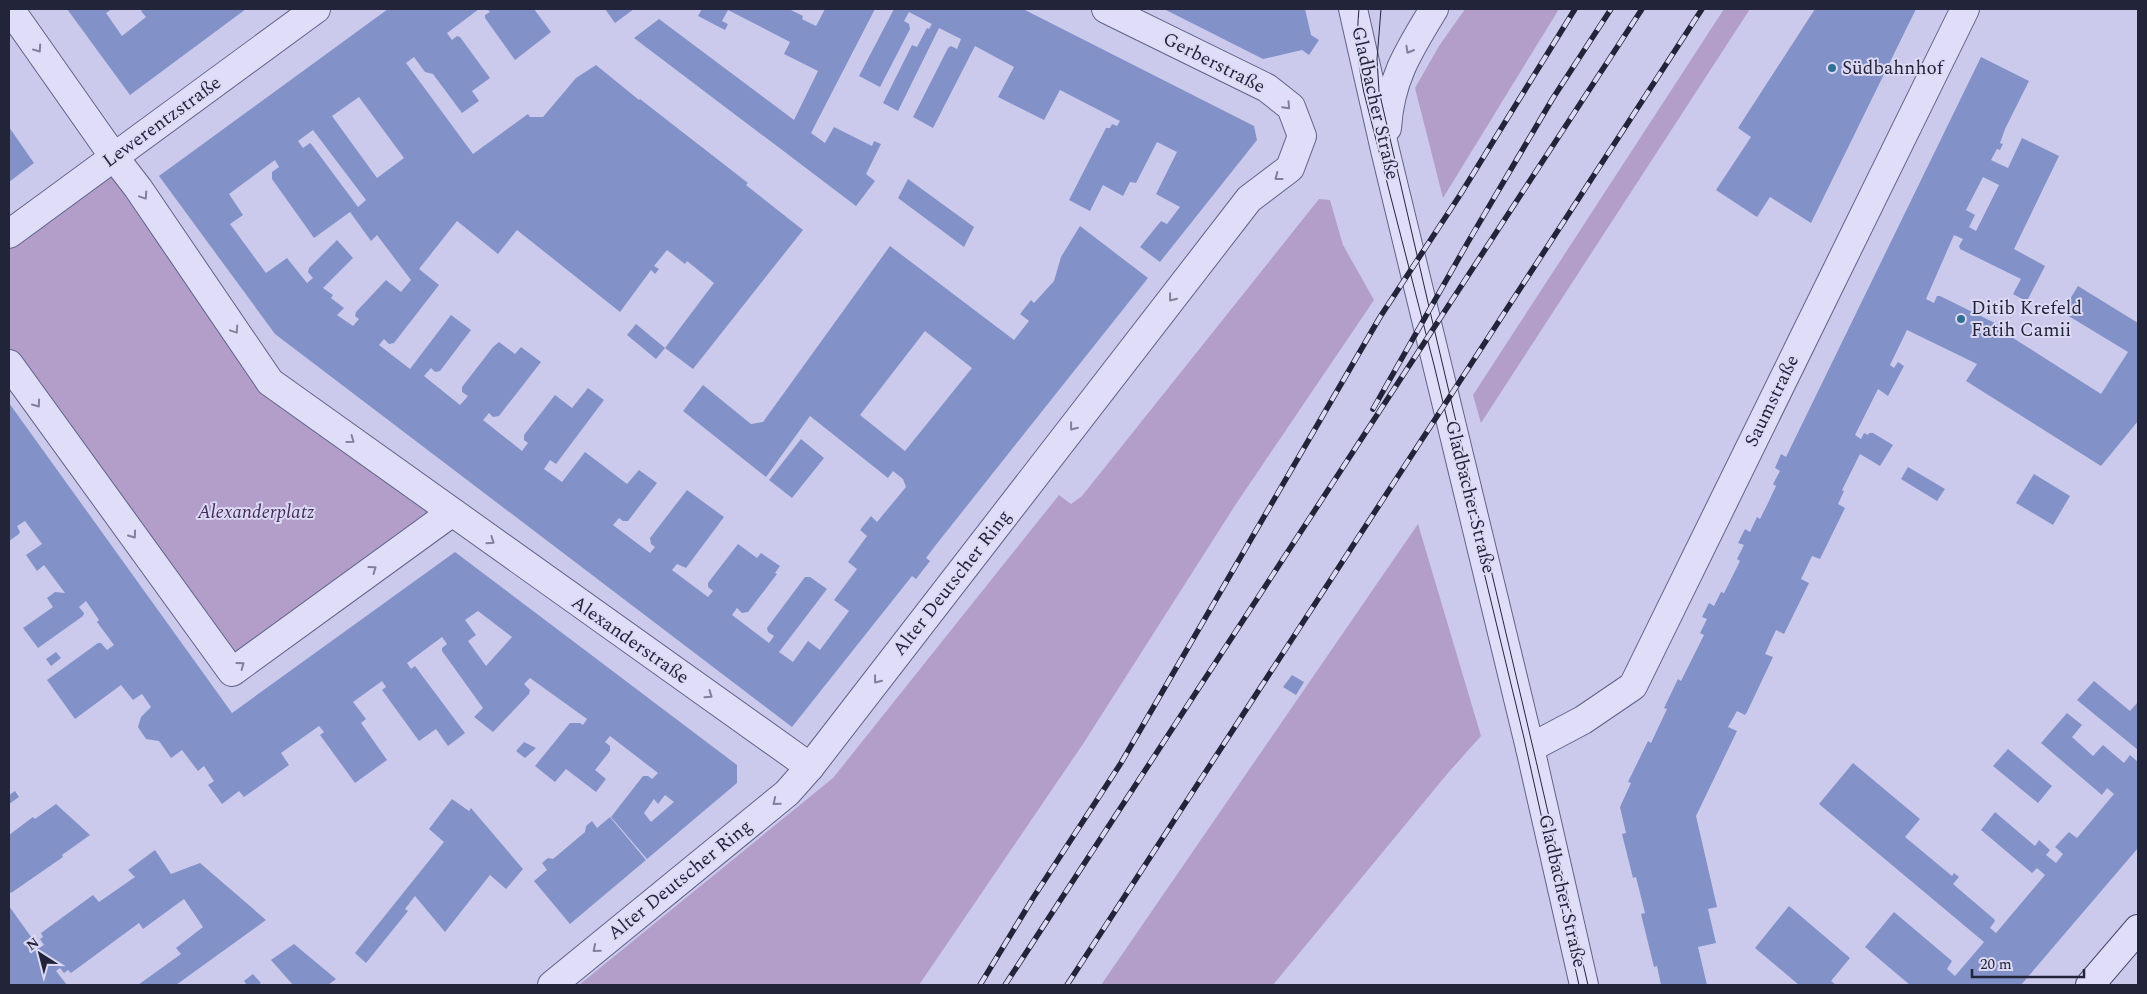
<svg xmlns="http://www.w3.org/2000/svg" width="2147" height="994" font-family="Spectral,serif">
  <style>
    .green { fill: #b39eca }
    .building { fill: #8292c8; fill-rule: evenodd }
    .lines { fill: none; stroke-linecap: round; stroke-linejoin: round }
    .street-casing { stroke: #5f6388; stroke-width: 30 }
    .secondary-casing { stroke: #42486a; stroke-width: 30 }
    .street { stroke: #dfddf7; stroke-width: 28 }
    .secondary { stroke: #dfddf7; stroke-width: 28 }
    .tram { stroke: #22253a; stroke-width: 1 }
    .rail-casing { stroke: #22253a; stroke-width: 5.5 }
    .rail { stroke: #dbd9f4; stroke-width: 4; stroke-dasharray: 11; stroke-linecap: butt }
    .oneway { stroke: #808198 }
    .poi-dot { fill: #337194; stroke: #dbd9f4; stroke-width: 2 }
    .labels { text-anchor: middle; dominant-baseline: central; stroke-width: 4; stroke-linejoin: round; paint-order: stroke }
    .street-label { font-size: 19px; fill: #22253a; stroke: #dbd9f4 }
    .poi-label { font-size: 19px; fill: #22253a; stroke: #dbd9f4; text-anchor: start }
    .park-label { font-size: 19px; font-style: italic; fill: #442a55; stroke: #dbd9f4 }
  </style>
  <rect width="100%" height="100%" fill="#cccaec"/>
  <g class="green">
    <path d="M 1465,9 L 1559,9 L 1443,198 L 1415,88 L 1439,46 Z"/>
    <path d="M 1724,9 L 1750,9 L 1481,423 L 1473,395 Z"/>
    <path d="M 117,169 L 268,386 L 444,512 L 232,666 L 9,356 L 9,248 Z"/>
    <path d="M 1319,199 L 1330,200 L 1343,245 L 1374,300 L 1236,504 L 1083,744 L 919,985 L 579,985 L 833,778 L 1059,495 L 1071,504 L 1082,496 Z"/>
    <path d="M 1418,524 L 1481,736 L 1448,773 L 1273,985 L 1101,985 Z"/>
  </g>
  <g class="building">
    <path d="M 67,9 L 112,9 L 106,13 L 122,36 L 146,17 L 141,11 L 144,9 L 246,9 L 130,95 Z"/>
    <path d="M 388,9 L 479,9 L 447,33 L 452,40 L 457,36 L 460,37 L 490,78 L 472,91 L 479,101 L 462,113 L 433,74 L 425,72 L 414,57 L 406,63 L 473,154 L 528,114 L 530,117 L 543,117 L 576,78 L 596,65 L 639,100 L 640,99 L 748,183 L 746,185 L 803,230 L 693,369 L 665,348 L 714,283 L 687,261 L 685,264 L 667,250 L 654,266 L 659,269 L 655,274 L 651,270 L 620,312 L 517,230 L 498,254 L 457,221 L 419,269 L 439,285 L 394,343 L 389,344 L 384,339 L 379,345 L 410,369 L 451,315 L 471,330 L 440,371 L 435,372 L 431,368 L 424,376 L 460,405 L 468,396 L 462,392 L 462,387 L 493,347 L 499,342 L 515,354 L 521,347 L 541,362 L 499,416 L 493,417 L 489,413 L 483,420 L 522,451 L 528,443 L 524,440 L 524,435 L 555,395 L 572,408 L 588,388 L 604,400 L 556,464 L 550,460 L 544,469 L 562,482 L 585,452 L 627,484 L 639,470 L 657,483 L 628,521 L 623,521 L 619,518 L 613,525 L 650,553 L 655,547 L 651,544 L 650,538 L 687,490 L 724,517 L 686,568 L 677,564 L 672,570 L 708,597 L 713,591 L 708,587 L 708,583 L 738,544 L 757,558 L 761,553 L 780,566 L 775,573 L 777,574 L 748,612 L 742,613 L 737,608 L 732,615 L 769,643 L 774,636 L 768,632 L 767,628 L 805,577 L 810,577 L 827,589 L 779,652 L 793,662 L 808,641 L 820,650 L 849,611 L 834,600 L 857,569 L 848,562 L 867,536 L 860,530 L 871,516 L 877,522 L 906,487 L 903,479 L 893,471 L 888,478 L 810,416 L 766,477 L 683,411 L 703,385 L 751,424 L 763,422 L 890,246 L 1014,340 L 1029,321 L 1020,314 L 1031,300 L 1034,303 L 1054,281 L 1061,257 L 1080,226 L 1148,278 L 935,546 L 926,558 L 930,561 L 916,579 L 912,576 L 792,727 L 275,334 L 159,176 ZM 359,97 L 404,158 L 377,178 L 332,116 ZM 313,130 L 366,200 L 358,207 L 312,145 L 310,143 L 303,148 L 298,141 ZM 275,160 L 279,167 L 272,172 L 272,179 L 314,238 L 350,212 L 371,241 L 377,235 L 411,280 L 401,292 L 386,280 L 356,312 L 355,316 L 359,319 L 353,326 L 337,315 L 344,308 L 331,298 L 333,295 L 323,288 L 353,258 L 337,240 L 309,268 L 308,272 L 313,278 L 307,283 L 287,258 L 266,273 L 230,224 L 243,215 L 229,194 ZM 925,331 L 972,368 L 905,451 L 860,415 Z"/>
    <path d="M 487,9 L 534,9 L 551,32 L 515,60 L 485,18 L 485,15 L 490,12 Z"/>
    <path d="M 605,9 L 634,9 L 615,23 Z"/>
    <path d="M 702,9 L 789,9 L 803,16 L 802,19 L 816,26 L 825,9 L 875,9 L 811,133 L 825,143 L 834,127 L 872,146 L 874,141 L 881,144 L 866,174 L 875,181 L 856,206 L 634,38 L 659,19 L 794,120 L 818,71 L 784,54 L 790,42 L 728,10 L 722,21 L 728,24 L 725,30 L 698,16 Z"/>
    <path d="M 894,9 L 1023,9 L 1254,126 L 1257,140 L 1160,262 L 1140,247 L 1161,221 L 1167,224 L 1180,207 L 1156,194 L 1177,152 L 1157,142 L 1136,183 L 1130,182 L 1123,196 L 1103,185 L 1090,211 L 1069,200 L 1106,128 L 1110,128 L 1112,124 L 1117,126 L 1120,121 L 1060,90 L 1044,120 L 998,97 L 1014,67 L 975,46 L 933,128 L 913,117 L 948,48 L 951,46 L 957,49 L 961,39 L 939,28 L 898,111 L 883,103 L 912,45 L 917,47 L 927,28 L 929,29 L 932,24 L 909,12 L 904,21 L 909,24 L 910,29 L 880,87 L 859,76 Z"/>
    <path d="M 1164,9 L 1305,9 L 1311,35 L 1319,40 L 1309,55 L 1302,50 L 1263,59 Z"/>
    <path d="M 1815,9 L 1916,9 L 1811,223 L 1770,197 L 1757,217 L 1716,190 L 1751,137 L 1738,128 Z"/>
    <path d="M 1981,57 L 2029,81 L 2005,129 L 2000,143 L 2003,144 L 2000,150 L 1997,149 L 1991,160 L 2008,168 L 2022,138 L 2059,156 L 2014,249 L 2045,266 L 2028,299 L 2024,300 L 2013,294 L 2021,279 L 1960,249 L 1959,246 L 1963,239 L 1954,235 L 1926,299 L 1934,303 L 1937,296 L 1940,296 L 2003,327 L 2013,338 L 2101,394 L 2128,352 L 2062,312 L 2078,286 L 2138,323 L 2138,421 L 2101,466 L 1966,381 L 1977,364 L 1907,330 L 1890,365 L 1894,368 L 1898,362 L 1904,366 L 1888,396 L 1878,389 L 1855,435 L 1861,439 L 1864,433 L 1868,435 L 1869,433 L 1873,433 L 1893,445 L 1880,466 L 1860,454 L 1842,490 L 1844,491 L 1838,504 L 1845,508 L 1820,559 L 1812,556 L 1801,579 L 1809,583 L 1784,634 L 1776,630 L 1765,654 L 1773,657 L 1747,712 L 1745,715 L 1737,711 L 1728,727 L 1737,731 L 1696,816 L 1717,907 L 1708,909 L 1716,943 L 1698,947 L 1707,985 L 1661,985 L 1657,966 L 1654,967 L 1641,914 L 1645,913 L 1636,877 L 1633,878 L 1622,834 L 1626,833 L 1620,807 L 1631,783 L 1628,782 L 1648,741 L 1651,743 L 1667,709 L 1664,708 L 1678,679 L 1681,681 L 1704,635 L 1700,633 L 1707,619 L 1702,617 L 1709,603 L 1714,606 L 1721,592 L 1724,593 L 1740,561 L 1737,559 L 1744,545 L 1738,543 L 1745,529 L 1750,532 L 1757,517 L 1760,519 L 1768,503 L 1776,486 L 1773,484 L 1780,471 L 1775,468 L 1781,454 L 1786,457 ZM 1983,177 L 1999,185 L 1976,231 L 1969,227 L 1975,215 L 1966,210 Z"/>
    <path d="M 9,127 L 34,163 L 9,182 Z"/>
    <path d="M 908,179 L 974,227 L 964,247 L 898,198 Z"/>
    <path d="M 636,324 L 665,348 L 656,359 L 627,335 Z"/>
    <path d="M 9,403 L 232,713 L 455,552 L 737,765 L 737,783 L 647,859 L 611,817 L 643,776 L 648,776 L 652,779 L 658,773 L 610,736 L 605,742 L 610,746 L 610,751 L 595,770 L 606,779 L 596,792 L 566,769 L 555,782 L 535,766 L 570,723 L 580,723 L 583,725 L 587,719 L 530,678 L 524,684 L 530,690 L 529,694 L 493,732 L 474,717 L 483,708 L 442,651 L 442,648 L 447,644 L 442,637 L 407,663 L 411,669 L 415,666 L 465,733 L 448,746 L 436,729 L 419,741 L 382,690 L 386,687 L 382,681 L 353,702 L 366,719 L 361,723 L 387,760 L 355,783 L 320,735 L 324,732 L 319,726 L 281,753 L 289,765 L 244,797 L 239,791 L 222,804 L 208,785 L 214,781 L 204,766 L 198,771 L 182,750 L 171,758 L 159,741 L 146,739 L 138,727 L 141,717 L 151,707 L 142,694 L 133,700 L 121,685 L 75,719 L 47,680 L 98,643 L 101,643 L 107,650 L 114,645 L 97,622 L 99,620 L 86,601 L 79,607 L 84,613 L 83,616 L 38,648 L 23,628 L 53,607 L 47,598 L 55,592 L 65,593 L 44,565 L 37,571 L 26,555 L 42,544 L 25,521 L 17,526 L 20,532 L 19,534 L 9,541 ZM 478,611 L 512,637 L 486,666 L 468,641 L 476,635 L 465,620 ZM 665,795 L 674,802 L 651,822 L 644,813 L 654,799 L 658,804 Z"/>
    <path d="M 801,439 L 824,458 L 792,498 L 769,480 Z"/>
    <path d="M 1908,467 L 1945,489 L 1937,501 L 1901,479 Z"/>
    <path d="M 2034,474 L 2070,496 L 2053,525 L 2016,503 Z"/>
    <path d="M 56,652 L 61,658 L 51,666 L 46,659 Z"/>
    <path d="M 1292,675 L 1304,682 L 1296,695 L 1283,687 Z"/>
    <path d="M 2094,681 L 2130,711 L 2138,702 L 2138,750 L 2077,700 Z"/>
    <path d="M 2067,713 L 2082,725 L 2072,737 L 2093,756 L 2103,745 L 2124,763 L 2130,755 L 2138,762 L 2138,848 L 2021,985 L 1910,985 L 1865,947 L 1894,912 L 1952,961 L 1947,969 L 1955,976 L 1984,942 L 1819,804 L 1853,763 L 1920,819 L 1905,837 L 1952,876 L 1954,873 L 1959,877 L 1953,884 L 1994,919 L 1995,921 L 1990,928 L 1996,933 L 2045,875 L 2037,868 L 2032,873 L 1981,830 L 1995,812 L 2035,846 L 2039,840 L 2050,850 L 2046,855 L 2056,863 L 2063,854 L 2055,847 L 2069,832 L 2077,838 L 2114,794 L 2107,788 L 2102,795 L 2041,743 Z"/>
    <path d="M 524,742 L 536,748 L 525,758 L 516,751 Z"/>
    <path d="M 2008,749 L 2052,786 L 2038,803 L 1993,766 Z"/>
    <path d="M 15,791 L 19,797 L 9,804 L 9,795 Z"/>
    <path d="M 452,799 L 469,811 L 471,808 L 523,869 L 506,889 L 490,875 L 445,932 L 415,896 L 405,909 L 408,911 L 366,963 L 355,953 L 444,842 L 429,829 Z"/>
    <path d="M 56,804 L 90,835 L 62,855 L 63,857 L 11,893 L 9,891 L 9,835 L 33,817 L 35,819 Z"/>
    <path d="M 610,817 L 646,860 L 570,924 L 534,881 L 547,870 L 542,863 L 548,858 L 553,859 L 585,832 L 586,826 L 592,821 L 597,828 Z"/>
    <path d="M 155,850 L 171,874 L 200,863 L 266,920 L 176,985 L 138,985 L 181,954 L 176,948 L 203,927 L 184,899 L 143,929 L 139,923 L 71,973 L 68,970 L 64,973 L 60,968 L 56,971 L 67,985 L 9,985 L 9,906 L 39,948 L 44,945 L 40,939 L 43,937 L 41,933 L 93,895 L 99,902 L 135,877 L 128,870 Z"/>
    <path d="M 1789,906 L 1850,958 L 1831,981 L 1836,985 L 1799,985 L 1755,948 Z"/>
    <path d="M 294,944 L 336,979 L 328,985 L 293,985 L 271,960 Z"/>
    <path d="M 253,974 L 261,983 L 258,985 L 247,985 L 244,981 Z"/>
  </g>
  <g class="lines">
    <g class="street-casing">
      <g id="street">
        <path d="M 10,9 L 114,157 L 138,188 L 270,382 L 810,767"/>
        <path d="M 1353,9 L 1385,150 L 1530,748 L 1584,985"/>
        <path d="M 1387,128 C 1390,79 1409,50 1434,9"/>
        <path d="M 9,234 L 316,9"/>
        <path d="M 9,364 L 232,672 L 451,513"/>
        <path d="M 1530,748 L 1583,720 L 1633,686 L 1965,9"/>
        <path d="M 552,985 L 787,793 L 810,767 L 1249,199 L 1290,168 L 1302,136 L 1291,107 L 1267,88 L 1106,9"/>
      </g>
    </g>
    <g class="secondary-casing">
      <path id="secondary" d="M 2090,985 L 2138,929"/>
    </g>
    <use href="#street" class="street"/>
    <use href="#secondary" class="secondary"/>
    <g class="tram">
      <path d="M 1359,9 C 1356,38 1358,65 1364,93 L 1434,365 L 1524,738 L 1579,985"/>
      <path d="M 1381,9 L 1377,59 L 1379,91 C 1447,389 1520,687 1588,985"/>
    </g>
    <g class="rail-casing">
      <g id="rail">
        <path d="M 1373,409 L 1468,242 L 1553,98 L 1611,9"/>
        <path d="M 980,985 L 1033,898 L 1121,763 L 1380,317 L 1460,195 L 1575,9"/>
        <path d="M 1005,985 L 1642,9"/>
        <path d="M 1067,985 L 1702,9"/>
      </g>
    </g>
    <use href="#rail" class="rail"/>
  </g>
  <defs><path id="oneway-chevron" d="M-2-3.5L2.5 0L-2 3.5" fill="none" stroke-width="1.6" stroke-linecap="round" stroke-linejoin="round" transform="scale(1.25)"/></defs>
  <g class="oneway">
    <use href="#oneway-chevron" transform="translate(38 49) rotate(55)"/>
    <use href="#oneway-chevron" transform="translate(1409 50) rotate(120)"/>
    <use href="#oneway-chevron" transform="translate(1287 106) rotate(47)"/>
    <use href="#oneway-chevron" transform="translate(1278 177) rotate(143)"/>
    <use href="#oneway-chevron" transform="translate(144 196) rotate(56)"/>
    <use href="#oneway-chevron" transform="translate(1172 298) rotate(128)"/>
    <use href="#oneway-chevron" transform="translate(235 330) rotate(56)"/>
    <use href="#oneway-chevron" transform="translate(37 404) rotate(54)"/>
    <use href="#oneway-chevron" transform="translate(1073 427) rotate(128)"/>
    <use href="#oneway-chevron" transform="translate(351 440) rotate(36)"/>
    <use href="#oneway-chevron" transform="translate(133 535) rotate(54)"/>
    <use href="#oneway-chevron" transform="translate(491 541) rotate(35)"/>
    <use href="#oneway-chevron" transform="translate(373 569) rotate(-36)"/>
    <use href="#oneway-chevron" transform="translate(241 665) rotate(-36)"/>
    <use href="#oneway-chevron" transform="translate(877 680) rotate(128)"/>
    <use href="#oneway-chevron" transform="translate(709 695) rotate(35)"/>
    <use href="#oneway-chevron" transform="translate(776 802) rotate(141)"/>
    <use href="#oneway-chevron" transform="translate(596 949) rotate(140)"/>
  </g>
  <g class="poi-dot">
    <circle cx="1832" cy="68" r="5"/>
    <circle cx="1961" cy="319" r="5"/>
  </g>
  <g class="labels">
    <g class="street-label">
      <text transform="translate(1214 63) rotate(27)">Gerberstraße</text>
      <text transform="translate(1375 103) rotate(77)">Gladbacher Straße</text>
      <text transform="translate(162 122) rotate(-36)">Lewerentzstraße</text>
      <text transform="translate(1772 401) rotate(-64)">Saumstraße</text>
      <text transform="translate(1470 497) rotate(76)">Gladbacher Straße</text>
      <text transform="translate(952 583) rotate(-52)">Alter Deutscher Ring</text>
      <text transform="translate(630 640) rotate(35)">Alexanderstraße</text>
      <text transform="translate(680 880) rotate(-39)">Alter Deutscher Ring</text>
      <text transform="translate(1562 891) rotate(77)">Gladbacher Straße</text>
    </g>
    <g class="poi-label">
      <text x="1842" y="68">Südbahnhof</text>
      <text x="1971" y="308">Ditib Krefeld<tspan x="1971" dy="22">Fatih Camii</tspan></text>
    </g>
    <g class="park-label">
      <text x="256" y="512">Alexanderplatz</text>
    </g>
  </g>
  <rect width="2147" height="994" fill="none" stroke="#22253a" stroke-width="20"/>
  <g transform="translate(40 954) rotate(324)" stroke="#dbd9f4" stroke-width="4" paint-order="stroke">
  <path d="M0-4L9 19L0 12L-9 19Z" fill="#22253a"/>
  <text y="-8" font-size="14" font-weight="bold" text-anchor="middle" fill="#22253a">N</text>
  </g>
  <path d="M1972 969v8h112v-8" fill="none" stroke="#22253a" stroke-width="2.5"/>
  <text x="1980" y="969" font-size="15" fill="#22253a" stroke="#dbd9f4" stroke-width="4" paint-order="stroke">20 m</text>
</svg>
